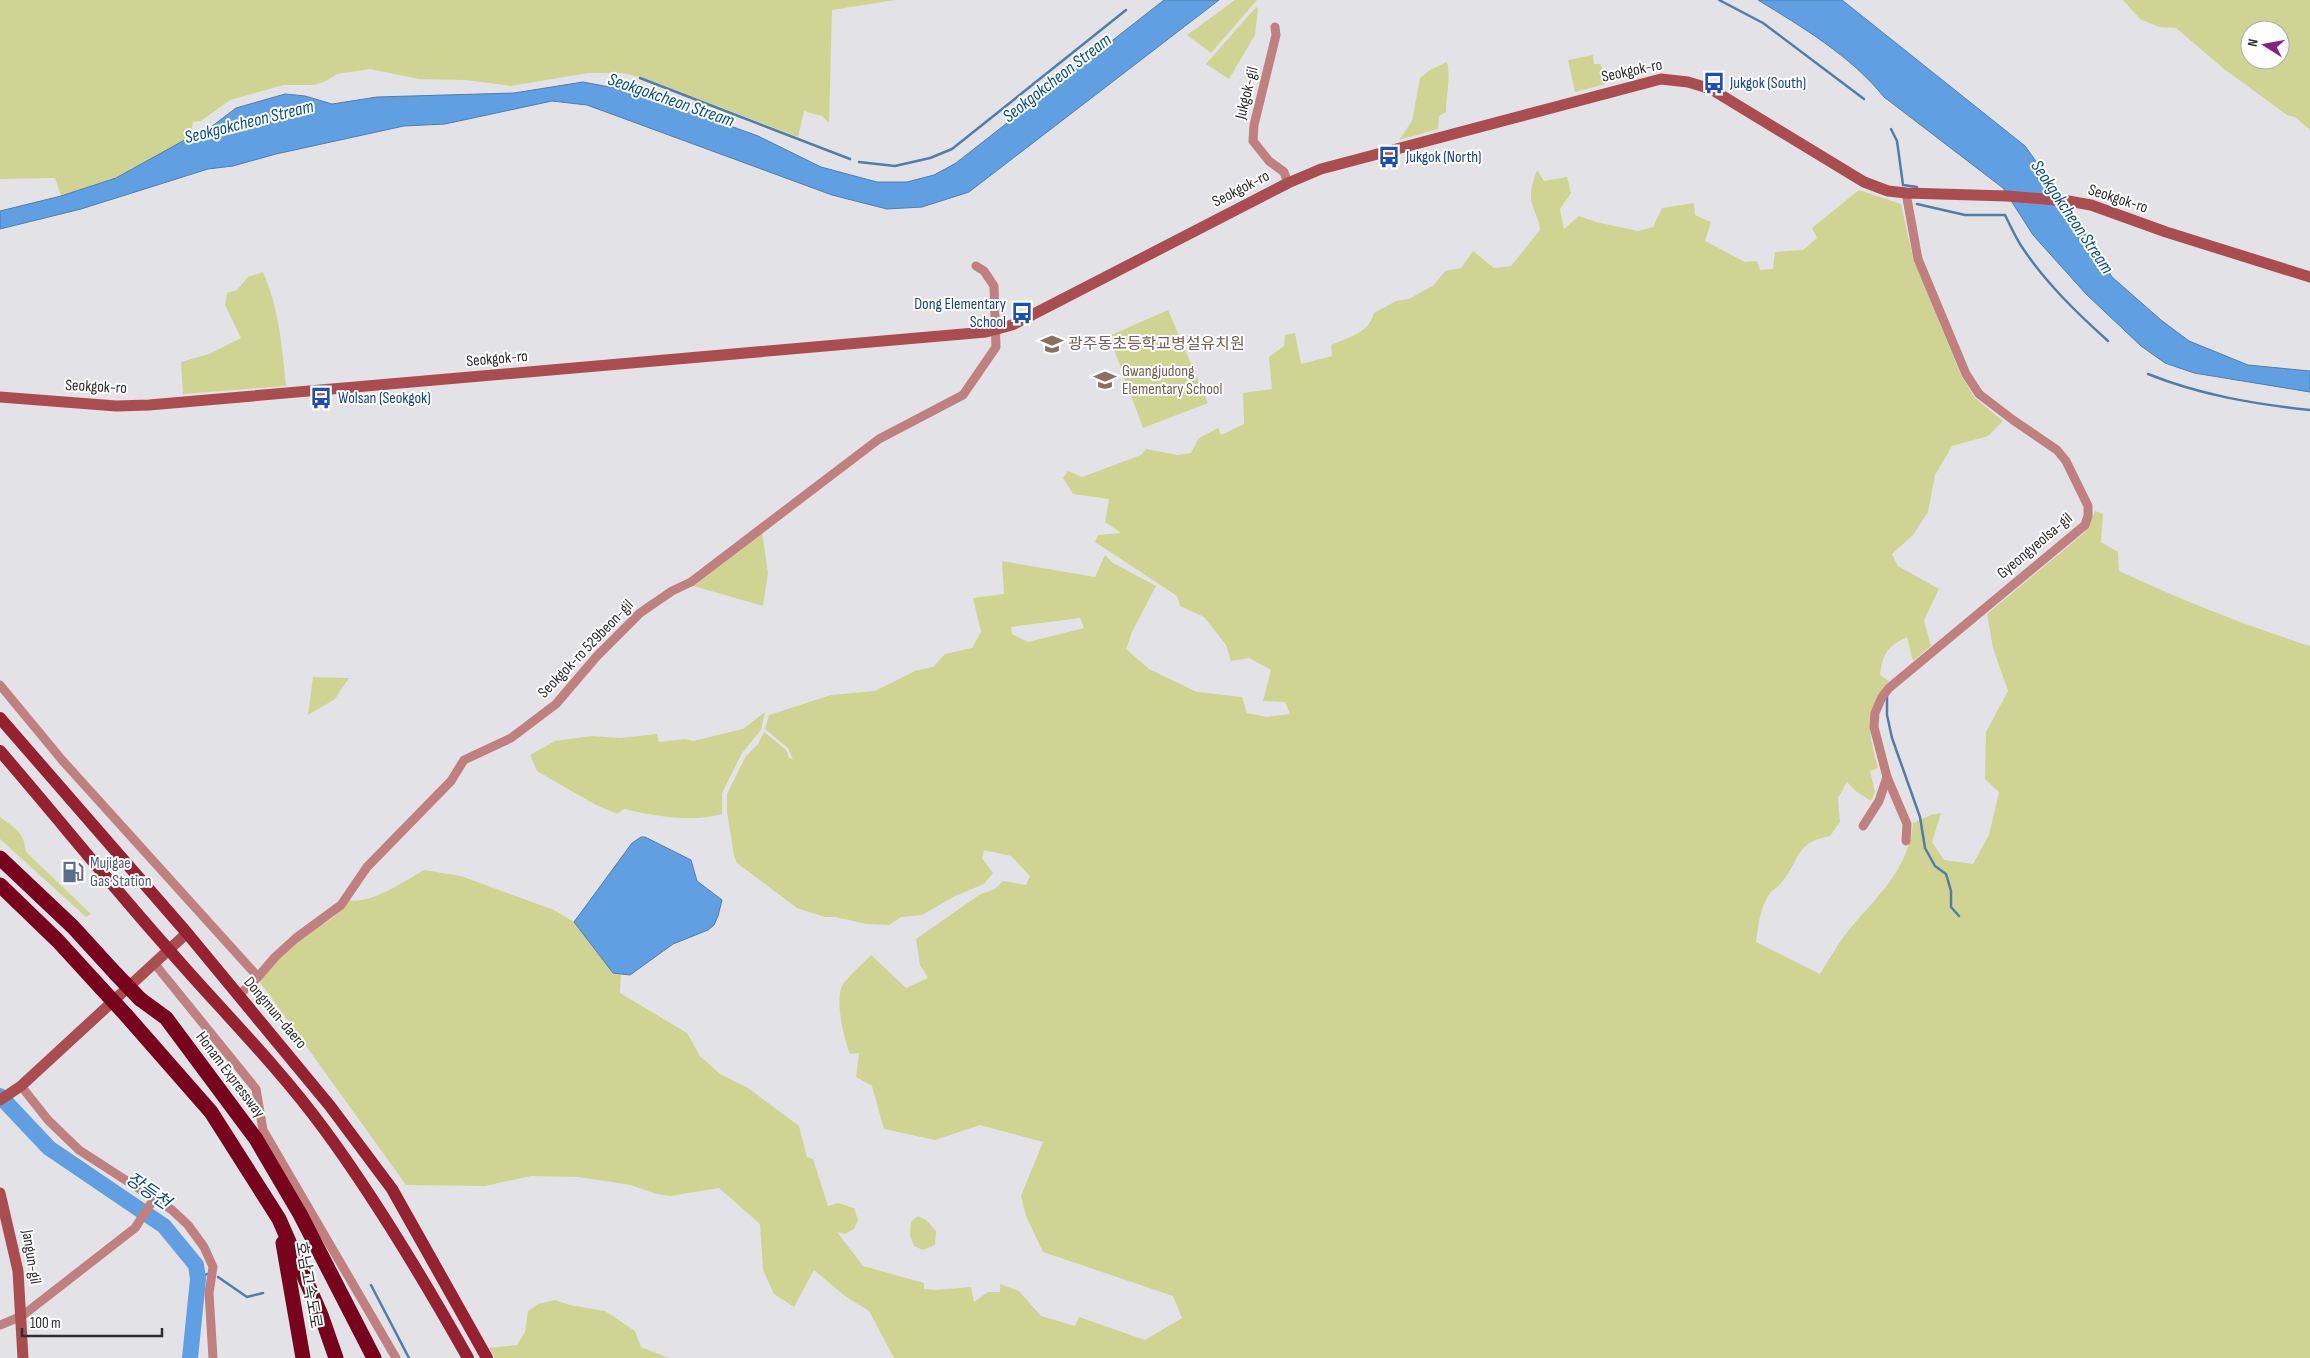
<svg xmlns="http://www.w3.org/2000/svg" width="2310" height="1358" font-family="'Sofia Sans Condensed','Noto Sans KR',sans-serif">
  <style>
    .green { fill: #cfd493; fill-rule: evenodd }
    .water { fill: #5f9fe2; stroke: #507dac }
    .lines { fill: none; stroke-linecap: round; stroke-linejoin: round }
    .stream { stroke: #507dac; stroke-width: 2.5 }
    .river { stroke: #5f9fe2; stroke-width: 16 }
    .street { stroke: #c18080; stroke-width: 9 }
    .secondary { stroke: #aa4d51; stroke-width: 11 }
    .primary { stroke: #962130; stroke-width: 12 }
    .highway { stroke: #77031c; stroke-width: 15 }
    .highway-bridge { stroke: #77031c; stroke-width: 15 }
    .labels { text-anchor: middle; dominant-baseline: central; stroke-width: 4; stroke-linejoin: round; paint-order: stroke }
    .street-label { font-size: 16px; fill: #2e2e2f; stroke: #fff }
    .transit-label { font-size: 16px; fill: #164399; stroke: #fff; text-anchor: start }
    .education-label { font-size: 16px; fill: #785e54; stroke: #fff; text-anchor: start }
    .service-label { font-size: 16px; fill: #4e5e75; stroke: #fff; text-anchor: start }
    .water-label { font-size: 18px; font-style: italic; fill: #064f8c; stroke: #fff }
  </style>
  <rect width="100%" height="100%" fill="#e3e3e7"/>
  <g class="green">
    <path d="M 0,0 L 895,0 L 832,10 L 829,123 L 822,116 L 804,111 L 798,137 L 641,77 L 621,73 L 588,73 L 511,86 L 466,80 L 419,79 L 370,69 L 337,74 L 326,81 L 314,85 L 283,85 L 230,100 L 201,121 L 193,122 L 190,137 L 116,178 L 61,196 L 55,178 L 0,179 Z"/>
    <path d="M 1235,0 L 1257,0 L 1211,53 L 1187,35 Z"/>
    <path d="M 2123,0 L 2310,0 L 2310,130 L 2295,117 L 2287,115 L 2224,69 L 2176,28 L 2159,27 L 2140,19 ZM 2250,30 L 2280,30 L 2280,60 L 2250,60 Z"/>
    <path d="M 1256,7 L 1258,9 L 1255,35 L 1229,79 L 1206,64 Z"/>
    <path d="M 1593,55 L 1594,64 L 1601,64 L 1605,84 L 1575,92 L 1568,60 Z"/>
    <path d="M 1447,62 C 1451,79 1446,95 1446,112 L 1439,116 L 1438,129 L 1399,140 L 1412,121 L 1420,78 L 1430,70 Z"/>
    <path d="M 1537,170 L 1544,181 L 1567,177 L 1571,193 L 1560,209 L 1564,229 L 1579,216 L 1596,222 L 1638,231 L 1653,227 L 1662,208 L 1694,203 L 1695,215 L 1711,222 L 1705,241 L 1745,262 L 1757,261 L 1760,270 L 1773,269 L 1775,252 L 1803,250 L 1817,238 L 1812,228 L 1859,190 L 1901,204 L 1913,258 L 1961,375 L 1974,397 L 2003,421 L 1988,436 L 1952,446 L 1935,475 L 1928,512 L 1913,535 L 1892,554 L 1898,566 L 1939,589 L 1924,620 L 1931,646 L 1913,661 L 1907,637 C 1887,647 1883,653 1880,675 L 1889,681 C 1863,716 1868,729 1878,768 L 1870,771 L 1875,792 L 1871,801 L 1857,792 L 1847,782 L 1838,798 L 1840,822 L 1830,836 C 1794,843 1801,859 1782,882 C 1778,887 1771,891 1768,896 C 1760,910 1758,926 1756,942 L 1820,974 C 1828,961 1836,947 1845,935 C 1874,898 1908,873 1913,823 L 1931,815 L 1941,813 L 1932,842 L 1944,860 L 1973,864 L 1989,835 L 1999,792 L 1985,779 L 1986,732 L 2008,691 L 1993,648 L 1987,614 L 2084,533 L 2095,511 L 2103,514 L 2101,542 L 2118,552 L 2119,571 C 2182,600 2244,625 2310,646 L 2310,1358 L 894,1358 L 869,1311 L 845,1296 L 814,1270 L 794,1307 L 774,1294 L 763,1270 L 760,1224 L 719,1188 L 670,1196 L 656,1194 L 631,1185 L 578,1177 L 531,1176 L 485,1186 L 406,1185 L 260,982 C 271,968 282,953 297,941 C 314,928 339,919 348,900 C 370,905 405,881 424,870 L 461,876 L 554,910 L 574,922 L 613,973 L 621,974 L 620,993 L 687,1033 L 700,1056 L 720,1074 L 748,1088 L 799,1126 L 807,1157 L 813,1159 L 828,1206 L 838,1203 L 854,1208 L 858,1220 L 854,1229 L 845,1234 L 837,1232 L 863,1266 L 924,1283 L 924,1289 L 936,1290 L 971,1287 L 974,1302 L 988,1292 L 1000,1292 L 1000,1284 L 1019,1291 L 1041,1316 L 1075,1326 L 1079,1317 L 1145,1340 L 1182,1318 L 1173,1296 L 1043,1252 L 1026,1216 L 1021,1196 L 1043,1142 L 980,1125 L 935,1140 L 884,1129 L 872,1086 L 856,1077 L 859,1053 L 850,1054 C 844,1039 835,1002 842,986 C 846,978 864,963 871,955 L 906,988 L 928,978 L 920,965 L 916,939 L 979,895 L 995,889 L 1003,881 L 1026,885 L 1030,876 L 1011,856 L 984,850 L 982,858 L 993,873 L 984,884 L 955,896 L 922,915 L 901,917 L 889,925 L 866,924 L 836,917 L 825,917 L 797,908 L 737,863 L 734,856 L 727,811 L 727,794 L 746,756 L 758,744 L 764,732 L 786,750 L 789,758 L 793,759 L 788,748 L 765,729 L 769,715 L 831,695 L 875,691 L 915,671 L 933,667 L 945,654 L 972,648 L 981,632 L 973,598 L 1004,594 L 1002,561 L 1095,577 L 1105,555 L 1113,563 L 1156,586 L 1132,632 L 1126,649 L 1149,669 L 1197,692 L 1242,697 L 1247,713 L 1267,717 L 1290,714 L 1285,702 L 1263,701 L 1271,670 L 1249,658 L 1231,661 L 1226,645 L 1204,617 L 1180,606 L 1177,596 L 1095,542 L 1098,535 L 1121,533 L 1105,522 L 1109,499 L 1073,494 L 1063,478 L 1068,471 L 1082,477 L 1141,455 L 1146,449 L 1178,455 L 1191,453 L 1199,438 L 1218,428 L 1221,435 L 1244,424 L 1243,393 L 1272,389 L 1269,357 L 1284,346 L 1285,335 L 1295,333 L 1301,364 L 1332,356 L 1331,345 C 1349,337 1369,333 1374,313 L 1396,301 L 1409,299 L 1434,285 L 1445,271 L 1461,268 L 1473,251 L 1494,268 L 1511,266 L 1540,230 C 1539,219 1536,216 1533,207 C 1528,194 1533,182 1537,170 ZM 1080,618 L 1084,628 L 1028,642 L 1012,634 L 1011,627 Z"/>
    <path d="M 263,272 C 279,308 282,347 286,386 L 183,394 L 181,362 L 209,354 L 241,338 L 225,305 L 227,293 L 237,290 L 248,277 Z"/>
    <path d="M 1168,310 L 1208,403 L 1143,428 L 1109,336 Z"/>
    <path d="M 762,531 L 768,573 L 763,606 L 690,585 Z"/>
    <path d="M 313,677 L 349,678 L 335,699 L 308,715 Z"/>
    <path d="M 765,712 L 761,730 L 742,753 L 722,793 L 722,814 C 690,823 656,816 624,809 L 617,814 L 596,805 L 537,771 L 530,755 L 555,741 L 592,736 L 620,738 L 657,734 L 659,742 L 685,739 L 693,741 L 743,729 Z"/>
    <path d="M 0,817 C 16,829 24,832 26,852 L 91,914 L 86,917 L 0,839 Z"/>
    <path d="M 918,1216 L 926,1220 L 936,1231 L 935,1245 L 923,1250 L 914,1246 L 910,1235 L 911,1222 Z"/>
    <path d="M 555,1300 L 570,1305 L 605,1311 L 635,1331 L 641,1347 L 669,1358 L 495,1358 L 489,1348 L 517,1345 L 525,1332 L 528,1311 L 538,1304 Z"/>
  </g>
  <g class="water">
    <path d="M 1164,0 L 1219,0 L 969,192 L 922,207 L 887,209 L 832,195 L 587,105 L 552,101 L 445,124 L 404,126 L 276,154 L 233,166 L 208,169 L 81,209 L 0,229 L 0,211 L 61,196 L 116,178 L 190,137 L 207,130 L 236,108 L 285,94 L 305,96 L 332,104 L 377,97 L 514,93 L 583,82 L 636,92 L 758,136 L 821,167 L 877,182 L 907,182 L 934,175 L 956,163 Z"/>
    <path d="M 1758,0 L 1842,0 L 2025,146 L 2072,211 L 2112,277 L 2161,320 L 2189,341 L 2248,365 L 2310,371 L 2310,392 L 2194,373 L 2165,363 L 2141,346 L 2086,294 L 2033,235 L 2003,188 L 1884,97 C 1851,56 1802,27 1758,0 Z"/>
    <path d="M 641,837 L 645,837 L 691,860 L 697,881 L 722,900 L 718,916 L 714,925 L 708,930 L 673,944 L 630,975 L 613,973 L 574,922 L 632,843 Z"/>
  </g>
  <g class="lines">
    <g class="stream">
      <path d="M 1719,0 L 1763,23 L 1864,99"/>
      <path d="M 640,78 L 850,159"/>
      <path d="M 1891,129 L 1897,141 L 1903,185 L 1917,187"/>
      <path d="M 859,162 L 895,166 L 930,158 L 952,149 L 1126,10"/>
      <path d="M 1917,204 L 1965,215 L 2005,215 C 2011,227 2016,239 2024,250 C 2047,284 2077,313 2108,341"/>
      <path d="M 2148,374 C 2200,395 2254,404 2310,410"/>
      <path d="M 1887,697 L 1887,715 L 1892,738 L 1920,817 L 1925,848 L 1935,866 L 1946,874 L 1951,891 L 1951,907 L 1959,916"/>
      <path d="M 218,1277 L 247,1297 L 263,1293"/>
      <path d="M 198,1279 L 207,1274"/>
      <path d="M 371,1285 L 409,1358"/>
    </g>
    <path class="river" d="M 0,1096 L 49,1148 L 164,1226 L 196,1265 L 198,1279 L 190,1358"/>
    <g class="street">
      <path d="M 1275,27 L 1276,35 L 1254,125 L 1253,141 L 1269,161 L 1284,172 L 1288,183"/>
      <path d="M 1906,193 L 1918,259 L 1966,374 L 1979,394 L 2013,420 L 2057,450 L 2066,461 L 2088,506 L 2088,516 L 2085,525 L 1889,688 L 1882,697 L 1875,713 L 1874,727 L 1887,777 L 1907,824 L 1906,841"/>
      <path d="M 0,685 L 62,760 L 258,977 L 239,995"/>
      <path d="M 1863,826 L 1879,801 L 1887,777"/>
      <path d="M 154,963 L 256,1089 L 263,1130 L 396,1358"/>
      <path d="M 258,977 L 275,957 L 296,938 L 341,905 L 367,867 L 451,781 L 464,760 L 511,738 L 556,704 L 597,656 L 640,613 L 672,591 L 691,582 L 879,439 L 963,395 L 996,347 L 994,286 L 984,271 L 976,266"/>
      <path d="M 21,1086 L 48,1120 L 79,1150 L 172,1210 L 188,1225 L 204,1247 L 213,1267 L 209,1293 L 213,1358"/>
      <path d="M 0,1325 L 22,1316 L 135,1228 L 155,1197"/>
    </g>
    <g class="secondary">
      <path d="M 0,397 L 116,406 L 149,405 L 986,332 L 1012,325 L 1024,319 L 1288,183 L 1321,169 L 1661,79 L 1688,82 L 1711,89 L 1864,182 L 1888,191 L 1906,193 L 2007,196 L 2068,201 L 2091,205 L 2166,232 L 2310,277"/>
      <path d="M 0,1100 L 21,1086 L 187,933"/>
      <path d="M 0,1193 L 18,1271 L 23,1358"/>
    </g>
    <g class="primary">
      <path d="M 0,718 L 187,933 L 330,1106 L 392,1189 L 487,1358"/>
      <path d="M 0,751 C 57,817 112,886 170,951 C 221,1010 278,1066 324,1129 C 377,1201 424,1280 468,1358"/>
    </g>
    <g class="highway">
      <path d="M 0,858 L 73,927 L 116,974"/>
      <path d="M 0,885 L 58,941 L 101,988"/>
      <path d="M 140,999 L 166,1018 L 256,1139 L 300,1214 L 374,1358"/>
      <path d="M 126,1015 L 211,1112 L 279,1219 L 321,1315 L 336,1358"/>
      <path d="M 283,1243 L 303,1358"/>
    </g>
    <g class="highway-bridge">
      <path d="M 116,974 L 140,999"/>
      <path d="M 101,988 L 126,1015"/>
    </g>
  </g>
  <defs>
    <g id="bus-bare" transform="scale(1.725)"><path d="M-5-6H5V4H4V6H2V4H-2V6H-4V4H-5ZM-3.5-4V0h7V-4ZM-3.5 1.2v1.5H-2V1.2ZM2 1.2v1.5H3.5V1.2Z" fill="#1a4fb4" stroke="#fff" stroke-width="2.5" paint-order="stroke"/></g>
    <g id="school-bare" transform="scale(1.725)"><path d="M0-5L7-2L0 1L-7-2ZM-4 1L0 2.5L4 1V4Q0 6-4 4Z" fill="#8d6e63" stroke="#fff" stroke-width="2.5" paint-order="stroke"/></g>
    <g id="fuel-bare" transform="scale(1.725)"><path d="M-5.5-6h7V0h2V4h1.3V-2.5L3-4.5l.8-.8L6-3V5H2.5V1h-1V6h-7ZM-4.2-4.7v3.2H.2V-4.7Z" fill="#5c6f8a" stroke="#fff" stroke-width="2.5" paint-order="stroke"/></g>
  </defs>
  <g fill-rule="evenodd">
    <use href="#bus-bare" x="1714" y="83"/>
    <use href="#bus-bare" x="1389" y="157"/>
    <use href="#bus-bare" x="1022" y="313"/>
    <use href="#school-bare" x="1052" y="344"/>
    <use href="#school-bare" x="1105" y="380"/>
    <use href="#bus-bare" x="321" y="398"/>
    <use href="#fuel-bare" x="73" y="872"/>
  </g>
  <g class="labels">
    <g class="street-label">
      <text transform="translate(1632 71) rotate(-12)">Seokgok-ro</text>
      <text transform="translate(1247 93) rotate(-76)">Jukgok-gil</text>
      <text transform="translate(1241 189) rotate(-27)">Seokgok-ro</text>
      <text transform="translate(2118 199) rotate(18)">Seokgok-ro</text>
      <text transform="translate(497 359) rotate(-5)">Seokgok-ro</text>
      <text transform="translate(96 387) rotate(3)">Seokgok-ro</text>
      <text transform="translate(2035 546) rotate(-40)">Gyeongyeolsa-gil</text>
      <text transform="translate(586 649) rotate(-46)">Seokgok-ro 529beon-gil</text>
      <text transform="translate(275 1013) rotate(50)">Dongmun-daero</text>
      <text transform="translate(230 1075) rotate(53)">Honam Expressway</text>
      <text transform="translate(31 1257) rotate(81)">Jangun-gil</text>
      <text transform="translate(308 1285) rotate(80)">호남고속도로</text>
    </g>
    <g class="transit-label">
      <text x="1730" y="83">Jukgok (South)</text>
      <text x="1406" y="157">Jukgok (North)</text>
      <text x="1006" y="304" text-anchor="end">Dong Elementary<tspan x="1006" dy="18">School</tspan></text>
      <text x="338" y="398">Wolsan (Seokgok)</text>
    </g>
    <g class="education-label">
      <text x="1068" y="344">광주동초등학교병설유치원</text>
      <text x="1122" y="371">Gwangjudong<tspan x="1122" dy="18">Elementary School</tspan></text>
    </g>
    <g class="service-label">
      <text x="90" y="863">Mujigae<tspan x="90" dy="18">Gas Station</tspan></text>
    </g>
    <g class="water-label">
      <text transform="translate(1057 78) rotate(-38)">Seokgokcheon Stream</text>
      <text transform="translate(671 100) rotate(19)">Seokgokcheon Stream</text>
      <text transform="translate(249 122) rotate(-14)">Seokgokcheon Stream</text>
      <text transform="translate(2072 217) rotate(56)">Seokgokcheon Stream</text>
      <text transform="translate(148 1191) rotate(35)">장등천</text>
    </g>
  </g>
  <g transform="translate(2265 45) rotate(281)"><circle r="24" fill="#ffffff" stroke="#ababac"/>
  <path d="M0-4L9 19L0 12L-9 19Z" fill="#862088"/>
  <text y="-8" font-size="14" font-weight="bold" text-anchor="middle" fill="#2e2e2f">N</text>
  </g>
  <path d="M22 1328v8h140v-8" fill="none" stroke="#2e2e2f" stroke-width="2.5"/>
  <text x="30" y="1328" font-size="15" fill="#2e2e2f" stroke="#ffffff" stroke-width="4" paint-order="stroke">100 m</text>
</svg>
